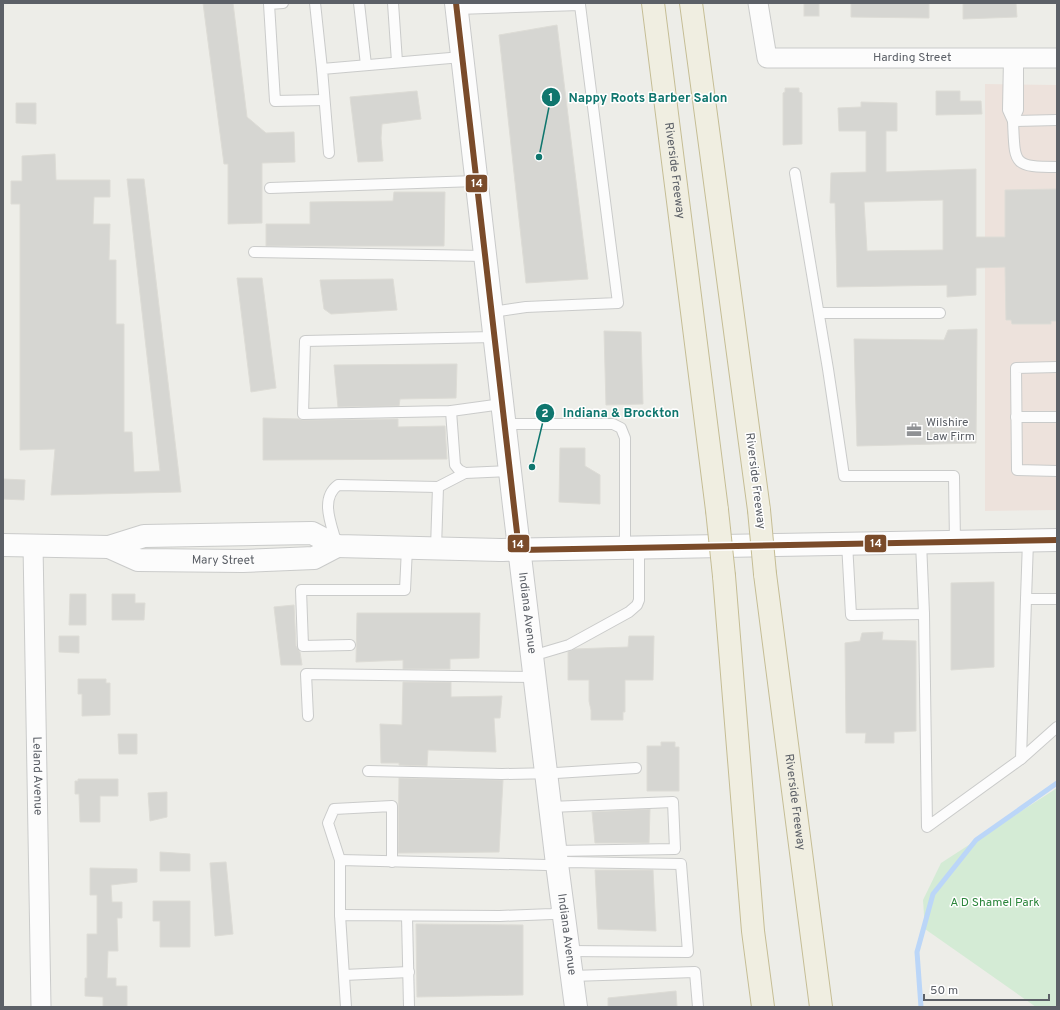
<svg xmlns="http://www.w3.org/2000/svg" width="1060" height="1010" font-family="Overpass,sans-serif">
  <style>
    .medical { fill: #ede2dc }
    .green { fill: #d4ebd5 }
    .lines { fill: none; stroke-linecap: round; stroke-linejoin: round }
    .stream { stroke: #bbd6f8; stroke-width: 5 }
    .building { fill: #d6d6d2; stroke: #dddcd6; fill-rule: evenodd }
    .service-casing { stroke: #cacbca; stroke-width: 12 }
    .minor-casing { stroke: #cacbca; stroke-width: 21 }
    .tertiary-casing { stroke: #cacbca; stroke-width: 24 }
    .secondary-casing { stroke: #c9caca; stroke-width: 24 }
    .motorway-casing { stroke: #c5bd94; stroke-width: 24 }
    .service { stroke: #fcfcfc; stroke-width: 10 }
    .minor { stroke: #fcfcfc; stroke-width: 19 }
    .tertiary { stroke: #fcfcfc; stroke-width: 22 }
    .secondary { stroke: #fcfcfc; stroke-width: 22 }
    .motorway { stroke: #f0eee1; stroke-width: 22 }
    .motorway-bridge-casing { stroke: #c5bd94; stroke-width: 24; stroke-linecap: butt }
    .motorway-bridge { stroke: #f0eee1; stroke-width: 22 }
    .bus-1-casing { stroke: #fff; stroke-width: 9 }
    .bus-1 { stroke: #7a4b2a; stroke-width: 6 }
    .labels { text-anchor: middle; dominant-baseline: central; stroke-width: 3; stroke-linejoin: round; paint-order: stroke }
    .street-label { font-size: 12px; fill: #5c6067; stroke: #fff }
    .poi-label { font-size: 12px; fill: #5c6067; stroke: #fff; text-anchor: start }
    .park-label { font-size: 12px; fill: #2c863c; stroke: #fff }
    .leader { fill: none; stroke: #0f766e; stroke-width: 1.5 }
    .callout-dot { fill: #0f766e; stroke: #fff; stroke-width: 1.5 }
    .mark-label { font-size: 12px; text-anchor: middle; font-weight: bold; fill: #fff }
    .callout-label { font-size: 13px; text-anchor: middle; font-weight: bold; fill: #0f766e; stroke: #fff; stroke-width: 3; stroke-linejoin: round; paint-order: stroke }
    .line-badge { stroke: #fff; stroke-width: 1.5 }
    .badge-label { font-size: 11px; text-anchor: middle; font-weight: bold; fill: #fff }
  </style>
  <rect width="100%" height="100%" fill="#edede8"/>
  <path class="medical" d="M 985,84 L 1057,85 L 1057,510 L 985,511 Z"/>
  <path class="green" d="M 1057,788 L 1057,1007 L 1036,1007 L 925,929 L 923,900 L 941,863 Z"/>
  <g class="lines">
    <path class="stream" d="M 921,1007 L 917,952 L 933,894 L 976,840 L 1057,783"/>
  </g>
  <g class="building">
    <path d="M 203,3 L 233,3 L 247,117 L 266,133 L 294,132 L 295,162 L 262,163 L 262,223 L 228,224 L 228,164 L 224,164 Z"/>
    <rect x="804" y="3" width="15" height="13"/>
    <path d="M 851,3 L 929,3 L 929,18 L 851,17 Z"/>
    <path d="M 963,3 L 1016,3 L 1017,17 L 963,19 Z"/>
    <path d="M 557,25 L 588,279 L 526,283 L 499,35 Z"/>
    <path d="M 785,88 L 799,88 L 799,92 L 802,93 L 802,144 L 783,145 L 783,93 L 785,92 Z"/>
    <path d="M 417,91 L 421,119 L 382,124 L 381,138 L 383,161 L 358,162 L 350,97 Z"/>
    <path d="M 936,91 L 960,91 L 960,101 L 981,101 L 982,114 L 936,115 Z"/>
    <path d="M 861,102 L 897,103 L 897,131 L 886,131 L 886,172 L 976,169 L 976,237 L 1005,237 L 1005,190 L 1057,189 L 1057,321 L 1051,321 L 1051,324 L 1012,324 L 1011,320 L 1006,320 L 1005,267 L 976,268 L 976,295 L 947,297 L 947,285 L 837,287 L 835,203 L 830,203 L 831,173 L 866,172 L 866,131 L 839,131 L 838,108 L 861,107 ZM 943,200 L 943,250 L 867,251 L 864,202 Z"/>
    <path d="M 16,103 L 36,103 L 36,124 L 16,123 Z"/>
    <path d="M 55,154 L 56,180 L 110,180 L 110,197 L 94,197 L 93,224 L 110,224 L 109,260 L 116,260 L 116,324 L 124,324 L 124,432 L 132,432 L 134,472 L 160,471 L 127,179 L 144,179 L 181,492 L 51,495 L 55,449 L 20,450 L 20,204 L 11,204 L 11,181 L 22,181 L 22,156 Z"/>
    <path d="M 394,192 L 445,192 L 444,246 L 266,246 L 266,224 L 310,224 L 310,202 L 393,201 Z"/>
    <path d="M 237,278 L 262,278 L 276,388 L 251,392 Z"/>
    <path d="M 393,279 L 397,310 L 331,314 L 324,309 L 320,280 Z"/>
    <path d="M 977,329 L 976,443 L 857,446 L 854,339 L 944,340 L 948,330 Z"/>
    <path d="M 604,331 L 641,332 L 643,404 L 606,405 Z"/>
    <path d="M 457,364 L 456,398 L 400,399 L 399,406 L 338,407 L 334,365 Z"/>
    <path d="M 263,418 L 299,419 L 303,420 L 398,419 L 398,427 L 445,426 L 447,459 L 263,460 Z"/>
    <path d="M 560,448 L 585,448 L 585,466 L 600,475 L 600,504 L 559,502 Z"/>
    <path d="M 3,479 L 25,480 L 24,500 L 3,499 Z"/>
    <path d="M 994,582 L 994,667 L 951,670 L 951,583 Z"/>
    <path d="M 70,594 L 86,594 L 86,625 L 69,625 Z"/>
    <path d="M 112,594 L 135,594 L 135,603 L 145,603 L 144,620 L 112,620 Z"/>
    <path d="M 294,605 L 296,646 L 300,652 L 302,665 L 281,665 L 274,607 Z"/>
    <path d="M 357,613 L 480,613 L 479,658 L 450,659 L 450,669 L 403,669 L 403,660 L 356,662 Z"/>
    <path d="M 883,632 L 882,640 L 916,641 L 916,731 L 894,732 L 894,743 L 865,743 L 866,733 L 846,733 L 845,643 L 860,641 L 862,633 Z"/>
    <path d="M 59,636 L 79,636 L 79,653 L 59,652 Z"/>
    <path d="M 629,636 L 654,636 L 653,680 L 625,680 L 625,712 L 623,712 L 623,720 L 591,720 L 591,710 L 589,701 L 589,680 L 568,680 L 568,652 L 574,649 L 628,647 Z"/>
    <path d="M 78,679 L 106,679 L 106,683 L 110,683 L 110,715 L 82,716 L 82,694 L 78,694 Z"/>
    <path d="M 403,682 L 451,682 L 451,697 L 502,696 L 500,718 L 494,718 L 496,752 L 428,750 L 427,766 L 399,765 L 399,763 L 381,763 L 380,724 L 402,725 Z"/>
    <path d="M 118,734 L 137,734 L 137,754 L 119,754 Z"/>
    <path d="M 661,742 L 675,742 L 675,747 L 679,747 L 679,791 L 647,791 L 647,746 L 661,746 Z"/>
    <path d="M 399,778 L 503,780 L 499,852 L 398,853 Z"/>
    <path d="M 78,779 L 118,779 L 118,796 L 100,796 L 100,822 L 80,822 L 79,794 L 75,794 L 75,781 L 78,781 Z"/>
    <path d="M 167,792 L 167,817 L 150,821 L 148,793 Z"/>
    <path d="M 650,809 L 649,843 L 595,843 L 592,812 Z"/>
    <path d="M 160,852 L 190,854 L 190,871 L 160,871 Z"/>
    <path d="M 226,862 L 233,934 L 215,936 L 210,863 Z"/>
    <path d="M 90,868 L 137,869 L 137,882 L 111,885 L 112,902 L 122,902 L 122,918 L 117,918 L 118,951 L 108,951 L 107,978 L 116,978 L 116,986 L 127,986 L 127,1007 L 103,1007 L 103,997 L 85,996 L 85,978 L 87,978 L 87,934 L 97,934 L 97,895 L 90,895 Z"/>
    <path d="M 595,870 L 653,870 L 656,931 L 598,929 Z"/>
    <path d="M 153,901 L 190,901 L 190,947 L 160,947 L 160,921 L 153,921 Z"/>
    <path d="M 416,924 L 523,925 L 523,995 L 417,997 Z"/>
    <path d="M 676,991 L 677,1007 L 608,1007 L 608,998 Z"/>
  </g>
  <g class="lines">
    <g class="service-casing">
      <g id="service">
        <path d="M 283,3 L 269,4 L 275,101 L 324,100"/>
        <path d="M 315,3 L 322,69"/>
        <path d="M 359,3 L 366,65"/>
        <path d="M 393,3 L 397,62"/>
        <path d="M 457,9 L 580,5 L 618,303 L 526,307 L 492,312"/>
        <path d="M 1009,58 L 1008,110 L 1013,121 L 1018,110 L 1018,58"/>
        <path d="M 1057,120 L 1013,121 C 1015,164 1012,167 1057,167"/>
        <path d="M 329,153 L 322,69 L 462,57"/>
        <path d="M 795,173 L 828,369 L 844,476 L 954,476 L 955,542"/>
        <path d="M 270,188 L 476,181"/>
        <path d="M 254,252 L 485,256"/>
        <path d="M 819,313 L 940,313"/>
        <path d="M 494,337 L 305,341 L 303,414 L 451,411 L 502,404"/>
        <path d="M 1057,367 L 1016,368 L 1017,470 L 1057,471"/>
        <path d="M 451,411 L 455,465 L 459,470 L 465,473 L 510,471"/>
        <path d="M 1016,417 L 1057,417"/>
        <path d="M 504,424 L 613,424 L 621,428 L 625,438 L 625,547"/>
        <path d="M 1028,541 L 1026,599 L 1057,599"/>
        <path d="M 847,543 L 851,615 L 924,614 L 921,542"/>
        <path d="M 337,545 C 332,526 319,499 338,485 L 438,487 L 465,473"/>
        <path d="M 436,548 L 438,487"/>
        <path d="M 924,614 L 927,827 L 1021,759 L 1026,599"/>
        <path d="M 350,645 L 303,646 L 301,590 L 405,590 L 407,548"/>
        <path d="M 532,656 L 569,645 L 629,612 L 637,605 L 639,600 L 639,547"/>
        <path d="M 308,716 L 306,674 L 535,677"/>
        <path d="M 1021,759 L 1057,727"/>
        <path d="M 368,771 L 502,774 L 556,773 L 636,768"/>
        <path d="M 550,807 L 673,802 L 675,849 L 555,851"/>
        <path d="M 340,860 L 328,823 L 334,809 L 392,806 L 392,862"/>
        <path d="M 340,915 L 340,860 L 546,865 L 567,862 L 681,864 L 688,952 L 568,951"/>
        <path d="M 407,916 L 409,1007"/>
        <path d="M 344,975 L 409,972"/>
        <path d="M 572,976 L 695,972 L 698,1007"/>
        <path d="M 346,1007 L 340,915 L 500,916 L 552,914 L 563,912"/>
      </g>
    </g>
    <g class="minor-casing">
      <g id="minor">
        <path id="s1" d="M 758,3 L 767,58 L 1057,58"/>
        <path id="s2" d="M 33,545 L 41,1007"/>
      </g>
    </g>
    <g class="tertiary-casing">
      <g id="tertiary">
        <path d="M 3,545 L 109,547 L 144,536 L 312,533 L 337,546 L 501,550"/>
        <path id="s3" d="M 109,547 L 138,560 L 243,561 L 314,558 L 337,546"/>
      </g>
    </g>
    <g class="secondary-casing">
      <g id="secondary">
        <path id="s4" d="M 456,3 L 514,506 L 557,864 L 576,1007"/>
        <path d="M 501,550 L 1057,540"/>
      </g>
    </g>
    <g class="motorway-casing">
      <g id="motorway">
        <path id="s5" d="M 653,3 L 717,510"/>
        <path d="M 691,3 L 759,510"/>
        <path id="s6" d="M 765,574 L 821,1007"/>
        <path d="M 724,576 L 753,931 L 763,1007"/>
      </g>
    </g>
    <use href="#service" class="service"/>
    <use href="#minor" class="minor"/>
    <use href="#tertiary" class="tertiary"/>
    <use href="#secondary" class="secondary"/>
    <use href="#motorway" class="motorway"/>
    <g class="motorway-bridge-casing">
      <g id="motorway-bridge">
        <path d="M 717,510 L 724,576"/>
        <path d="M 759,510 L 765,574"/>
      </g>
    </g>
    <use href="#motorway-bridge" class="motorway-bridge"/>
    <g class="bus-1-casing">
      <path id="bus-1" d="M 456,3 L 519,550 L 1057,540"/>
    </g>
    <use href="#bus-1" class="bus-1"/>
  </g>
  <defs>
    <g id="office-bare" transform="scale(1.2)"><path d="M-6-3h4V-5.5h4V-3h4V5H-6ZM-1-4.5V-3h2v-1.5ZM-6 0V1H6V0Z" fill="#8f9194" stroke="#fff" stroke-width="2.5" paint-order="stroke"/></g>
  </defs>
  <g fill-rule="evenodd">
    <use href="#office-bare" x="914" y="430"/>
  </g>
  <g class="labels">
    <g class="street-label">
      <text stroke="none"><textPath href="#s1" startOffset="201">Harding Street</textPath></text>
      <text stroke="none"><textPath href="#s5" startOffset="169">Riverside Freeway</textPath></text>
      <text transform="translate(755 481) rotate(83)">Riverside Freeway</text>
      <text stroke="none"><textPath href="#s3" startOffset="117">Mary Street</textPath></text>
      <text stroke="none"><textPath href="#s4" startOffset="614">Indiana Avenue</textPath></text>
      <text stroke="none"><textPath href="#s2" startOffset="231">Leland Avenue</textPath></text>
      <text stroke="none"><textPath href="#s6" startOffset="230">Riverside Freeway</textPath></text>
      <text stroke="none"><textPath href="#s4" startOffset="938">Indiana Avenue</textPath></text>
    </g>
    <g class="poi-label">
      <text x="926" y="423">Wilshire<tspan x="926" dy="14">Law Firm</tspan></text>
    </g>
    <g class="park-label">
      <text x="995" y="903">A D Shamel Park</text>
    </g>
  </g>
  <path class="leader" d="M539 157L551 97M532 467L545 413"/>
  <g class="callout-dot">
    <circle cx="539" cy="157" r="4"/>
    <circle cx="532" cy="467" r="4"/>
    <circle cx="551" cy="97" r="10"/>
    <circle cx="545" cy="413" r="10"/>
  </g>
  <g class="mark-label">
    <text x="551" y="101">1</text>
    <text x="545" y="417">2</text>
  </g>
  <g class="callout-label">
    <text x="648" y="102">Nappy Roots Barber Salon</text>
    <text x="621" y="417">Indiana &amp; Brockton</text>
  </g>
  <g class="line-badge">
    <rect x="465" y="174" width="23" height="19" rx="4" fill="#7a4b2a"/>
    <rect x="864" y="534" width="23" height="19" rx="4" fill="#7a4b2a"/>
    <rect x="507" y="534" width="23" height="19" rx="4" fill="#7a4b2a"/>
  </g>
  <g class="badge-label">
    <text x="477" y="187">14</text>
    <text x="876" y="547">14</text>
    <text x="518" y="548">14</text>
  </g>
  <rect width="1060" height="1010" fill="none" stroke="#5c6067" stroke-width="8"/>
  <path d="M924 994v6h125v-6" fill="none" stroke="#5c6067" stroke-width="2"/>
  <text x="930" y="994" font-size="12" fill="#5c6067" stroke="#ffffff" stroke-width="3" paint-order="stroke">50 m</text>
</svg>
